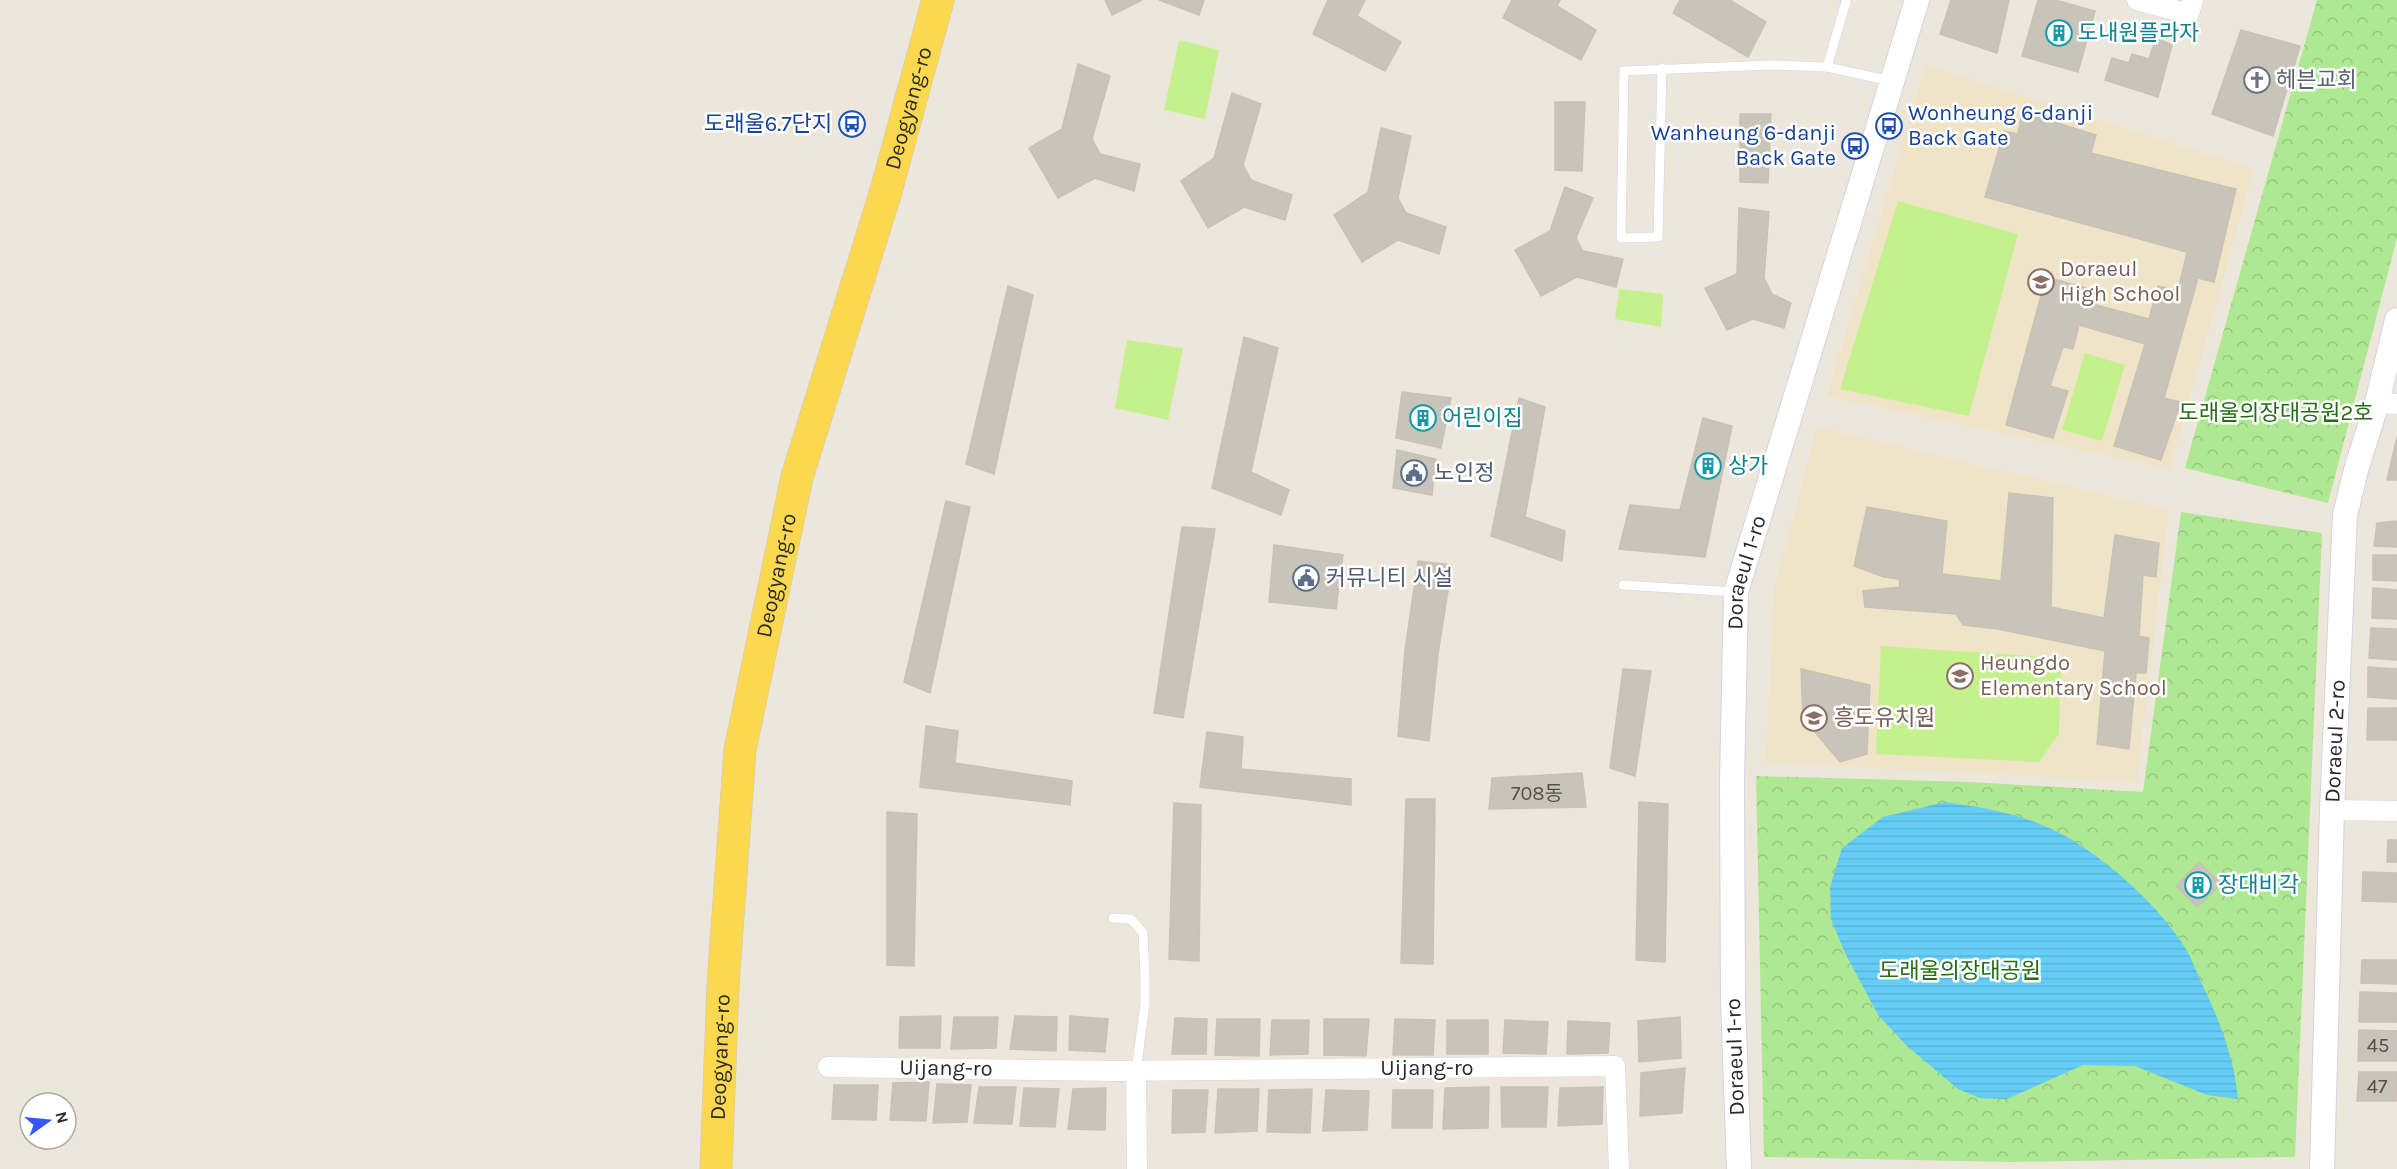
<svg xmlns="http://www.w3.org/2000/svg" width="2397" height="1169" font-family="Karla,'Noto Sans KR',sans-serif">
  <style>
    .education { fill: #f0e4c8 }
    .park { fill: url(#park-crowns) }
    .pitch { fill: #c4f18d }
    .water { fill: url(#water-rules) }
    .building { fill: #c8c4b9; stroke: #c9c2b4; stroke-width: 1.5 }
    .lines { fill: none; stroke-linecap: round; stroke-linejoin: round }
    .service-casing { stroke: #d0d3e4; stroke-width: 10 }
    .minor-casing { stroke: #d0d3e4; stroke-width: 21 }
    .tertiary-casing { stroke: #d0d3e4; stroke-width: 26 }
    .primary-casing { stroke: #c8c8c8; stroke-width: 33 }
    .service { stroke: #fff; stroke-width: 9 }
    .minor { stroke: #fff; stroke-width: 20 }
    .tertiary { stroke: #fff; stroke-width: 24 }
    .primary { stroke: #fcd851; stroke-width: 32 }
    .labels { text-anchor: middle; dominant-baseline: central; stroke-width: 5; stroke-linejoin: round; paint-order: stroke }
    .number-label { font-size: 20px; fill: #52504e }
    .culture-label { font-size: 22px; fill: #0d838f; stroke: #fff; text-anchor: start }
    .worship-label { font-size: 22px; fill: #5b616d; stroke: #fff; text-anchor: start }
    .street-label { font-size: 22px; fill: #2a2a2a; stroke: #fff }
    .transit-label { font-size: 22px; fill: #164399; stroke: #fff; text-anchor: end }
    .education-label { font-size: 22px; fill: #785e54; stroke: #fff; text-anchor: start }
    .park-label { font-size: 22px; fill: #246d14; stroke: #fff }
    .service-label { font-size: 22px; fill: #4e5e75; stroke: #fff; text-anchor: start }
  </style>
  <defs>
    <pattern id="park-crowns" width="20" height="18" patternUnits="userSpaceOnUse" patternTransform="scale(1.5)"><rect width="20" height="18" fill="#aee892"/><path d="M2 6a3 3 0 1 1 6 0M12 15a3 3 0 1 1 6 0" fill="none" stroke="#96c77e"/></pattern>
    <pattern id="water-rules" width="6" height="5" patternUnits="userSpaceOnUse" patternTransform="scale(1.5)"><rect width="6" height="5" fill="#65cef8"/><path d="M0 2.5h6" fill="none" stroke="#58b1d5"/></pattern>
  </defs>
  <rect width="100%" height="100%" fill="#ede6db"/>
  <g class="education">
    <path d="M 1926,65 L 2254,169 L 2170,469 L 1827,396 Z"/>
    <path d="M 1817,427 L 2169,510 L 2137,782 L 1766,762 L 1774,590 Z"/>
  </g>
  <g class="park">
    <path d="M 2317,0 L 2397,0 L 2397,238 L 2328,503 L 2185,468 Z"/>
    <path d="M 2181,512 L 2322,533 L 2295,1157 L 2011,1162 L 1764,1157 L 1756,776 L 1970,782 L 2143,792 Z"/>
  </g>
  <g class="pitch">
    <path d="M 1179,40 L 1219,50 L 1205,119 L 1164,110 Z"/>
    <path d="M 1898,201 L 2018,234 L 1969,416 L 1840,389 Z"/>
    <path d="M 1619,289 L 1663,294 L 1661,327 L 1615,319 Z"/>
    <path d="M 1127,340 L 1183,348 L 1168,420 L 1115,408 Z"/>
    <path d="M 2085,353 L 2125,365 L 2102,441 L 2062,430 Z"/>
    <path d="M 1881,646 L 2061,658 L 2059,734 L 2039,762 L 1876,754 Z"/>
  </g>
  <path class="water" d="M 1945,802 C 1987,808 2029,815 2067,837 C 2110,862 2160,907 2186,949 C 2192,959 2196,971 2201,982 C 2219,1019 2234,1057 2238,1099 L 2207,1095 L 2135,1066 L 2083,1065 L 2007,1099 L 1980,1098 L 1958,1089 L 1907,1046 L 1878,1015 L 1844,951 L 1831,919 L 1830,887 L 1842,848 L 1883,817 Z"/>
  <g class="building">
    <path d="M 1105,0 L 1142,0 L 1112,15 Z"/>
    <path d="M 1159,0 L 1204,0 L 1199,15 Z"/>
    <path d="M 1328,0 L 1365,0 L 1357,16 L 1401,42 L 1385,71 L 1313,34 Z"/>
    <path d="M 1512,0 L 1560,0 L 1557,6 L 1596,30 L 1581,60 L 1503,18 Z"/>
    <path d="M 1680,0 L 1730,0 L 1766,22 L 1748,57 L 1673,13 Z"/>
    <path d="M 1951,0 L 2009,0 L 1997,53 L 1940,34 Z"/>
    <path d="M 2038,0 L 2055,0 L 2095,11 L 2078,72 L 2022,56 Z"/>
    <path d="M 2241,30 L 2300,46 L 2273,136 L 2212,114 Z"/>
    <path d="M 2156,38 L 2172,45 L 2158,97 L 2105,80 L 2112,58 L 2129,63 L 2132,54 L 2149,59 Z"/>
    <path d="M 1078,64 L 1110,76 L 1092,139 L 1100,154 L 1140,164 L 1134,191 L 1095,178 L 1058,198 L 1029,148 L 1062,129 Z"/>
    <path d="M 1232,93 L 1261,104 L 1243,165 L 1251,180 L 1292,195 L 1285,220 L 1244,207 L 1208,228 L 1181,181 L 1214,158 Z"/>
    <path d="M 1555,102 L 1585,102 L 1582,171 L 1555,170 Z"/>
    <path d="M 2022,112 L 2096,135 L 2091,153 L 2236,189 L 2214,282 L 2198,278 L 2164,398 L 2181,402 L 2161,460 L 2114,446 L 2145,344 L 2079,325 L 2073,349 L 2063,347 L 2050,386 L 2068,391 L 2053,438 L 2006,425 L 2046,277 L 2098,291 L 2096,305 L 2149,319 L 2158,286 L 2178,291 L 2187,252 L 1985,197 L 2004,131 L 2018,134 Z"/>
    <path d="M 1740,114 L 1771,114 L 1768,183 L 1740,182 Z"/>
    <path d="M 1381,128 L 1411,136 L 1398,198 L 1406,213 L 1446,227 L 1439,254 L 1398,240 L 1362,262 L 1334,215 L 1368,192 Z"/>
    <path d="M 1565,187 L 1593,198 L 1576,238 L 1583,251 L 1623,259 L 1616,287 L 1577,277 L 1541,296 L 1515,250 L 1550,231 Z"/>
    <path d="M 1739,208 L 1769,212 L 1764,278 L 1772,294 L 1791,303 L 1784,328 L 1753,319 L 1727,330 L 1705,288 L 1737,274 Z"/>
    <path d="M 1008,286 L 1033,295 L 994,474 L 966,464 Z"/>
    <path d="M 1244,337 L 1278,348 L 1251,472 L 1289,490 L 1281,515 L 1212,488 Z"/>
    <path d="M 1402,392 L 1451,398 L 1441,448 L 1396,438 Z"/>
    <path d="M 1519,398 L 1545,407 L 1525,517 L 1565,531 L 1562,561 L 1491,536 Z"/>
    <path d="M 1703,418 L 1732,426 L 1705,557 L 1619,549 L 1630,505 L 1680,510 Z"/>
    <path d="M 2397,437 L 2397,480 L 2387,480 Z"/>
    <path d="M 1397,450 L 1436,459 L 1432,495 L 1393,488 Z"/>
    <path d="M 2009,493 L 2053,498 L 2051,607 L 2104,618 L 2115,535 L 2159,543 L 2156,577 L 2143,575 L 2139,636 L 2149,638 L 2146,673 L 2136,673 L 2129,749 L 2097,744 L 2105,651 L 1998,629 L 1963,625 L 1956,614 L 1865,607 L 1863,591 L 1900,587 L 1899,579 L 1884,577 L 1854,566 L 1867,507 L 1947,521 L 1942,574 L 2001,581 Z"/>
    <path d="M 946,501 L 970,507 L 930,693 L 904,682 Z"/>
    <path d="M 2397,521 L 2397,547 L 2374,546 L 2377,523 Z"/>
    <path d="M 1182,527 L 1215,529 L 1183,718 L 1154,713 Z"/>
    <path d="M 1274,545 L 1343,555 L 1336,609 L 1269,602 Z"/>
    <path d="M 2373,555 L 2397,555 L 2397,581 L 2373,580 Z"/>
    <path d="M 1418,561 L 1452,565 L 1438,654 L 1429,741 L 1398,736 L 1405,650 Z"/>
    <path d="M 2373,588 L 2397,590 L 2397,619 L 2372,618 Z"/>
    <path d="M 2371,628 L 2397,629 L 2397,660 L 2369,658 Z"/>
    <path d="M 2368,667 L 2397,669 L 2397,699 L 2368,697 Z"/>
    <path d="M 1623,669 L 1651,671 L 1635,776 L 1610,768 Z"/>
    <path d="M 1801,669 L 1870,685 L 1867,754 L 1840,762 L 1803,718 Z"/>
    <path d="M 2368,708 L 2397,708 L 2397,740 L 2367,740 Z"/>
    <path d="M 926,726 L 958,731 L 955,763 L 1072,781 L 1070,805 L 920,787 Z"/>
    <path d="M 1207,732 L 1243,737 L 1241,769 L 1351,779 L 1351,805 L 1200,787 Z"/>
    <path d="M 1582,773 L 1586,807 L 1489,809 L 1492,778 Z"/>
    <path d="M 1406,799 L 1435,799 L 1433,964 L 1401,963 Z"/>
    <path d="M 1639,802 L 1668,804 L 1665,962 L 1636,960 Z"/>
    <path d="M 1174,803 L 1201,805 L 1199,961 L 1169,959 Z"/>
    <path d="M 887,812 L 917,814 L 914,966 L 887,965 Z"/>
    <path d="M 2388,840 L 2397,840 L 2397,862 L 2387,862 Z"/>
    <path d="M 2199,862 L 2221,884 L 2197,907 L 2176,886 Z"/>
    <path d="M 2363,872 L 2397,873 L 2397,902 L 2362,901 Z"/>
    <path d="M 2362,960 L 2397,960 L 2397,984 L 2361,983 Z"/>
    <path d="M 2360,992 L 2397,993 L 2397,1022 L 2359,1022 Z"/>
    <path d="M 941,1016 L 940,1048 L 899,1048 L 900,1017 Z"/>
    <path d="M 1015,1016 L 1057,1017 L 1056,1051 L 1010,1049 Z"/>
    <path d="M 1070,1016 L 1108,1019 L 1105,1052 L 1069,1050 Z"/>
    <path d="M 954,1017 L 998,1017 L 996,1048 L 951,1049 Z"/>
    <path d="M 1680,1017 L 1681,1058 L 1639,1062 L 1638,1021 Z"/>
    <path d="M 1175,1018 L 1207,1019 L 1206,1054 L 1172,1054 Z"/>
    <path d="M 1217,1019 L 1260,1019 L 1259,1056 L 1215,1055 Z"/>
    <path d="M 1324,1019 L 1369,1019 L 1366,1056 L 1324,1055 Z"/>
    <path d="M 1395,1019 L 1435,1020 L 1433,1055 L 1393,1055 Z"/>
    <path d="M 1272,1020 L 1309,1020 L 1308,1054 L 1270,1055 Z"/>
    <rect x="1447" y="1020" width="41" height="34"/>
    <path d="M 1505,1020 L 1548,1022 L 1546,1054 L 1503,1053 Z"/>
    <path d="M 1568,1021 L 1610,1023 L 1608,1053 L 1567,1054 Z"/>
    <path d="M 2359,1030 L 2397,1031 L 2397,1061 L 2358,1061 Z"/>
    <path d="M 1685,1068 L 1682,1113 L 1640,1116 L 1641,1073 Z"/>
    <path d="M 2359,1072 L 2397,1072 L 2396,1101 L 2357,1101 Z"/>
    <path d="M 929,1082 L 926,1121 L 890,1120 L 893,1083 Z"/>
    <path d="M 937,1084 L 971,1085 L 967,1122 L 933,1123 Z"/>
    <path d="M 834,1085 L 878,1085 L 876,1120 L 832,1119 Z"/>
    <path d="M 979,1087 L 1016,1087 L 1012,1124 L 974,1123 Z"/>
    <path d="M 1489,1087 L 1488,1128 L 1443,1129 L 1445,1088 Z"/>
    <path d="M 1501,1087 L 1548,1087 L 1546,1127 L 1502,1127 Z"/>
    <path d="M 1603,1087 L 1602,1124 L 1558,1126 L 1560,1088 Z"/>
    <path d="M 1024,1088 L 1059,1089 L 1055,1127 L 1020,1126 Z"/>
    <path d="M 1106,1088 L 1105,1130 L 1068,1129 L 1073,1089 Z"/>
    <path d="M 1218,1089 L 1259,1089 L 1257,1131 L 1215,1133 Z"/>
    <path d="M 1312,1089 L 1310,1133 L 1267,1132 L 1269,1090 Z"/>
    <path d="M 1173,1090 L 1208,1090 L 1205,1132 L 1172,1133 Z"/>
    <path d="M 1326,1090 L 1369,1091 L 1367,1130 L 1323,1131 Z"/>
    <path d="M 1393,1090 L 1433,1090 L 1432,1128 L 1392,1128 Z"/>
  </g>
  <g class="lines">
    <g class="service-casing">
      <g id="service">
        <path d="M 1827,67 L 1846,2"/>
        <path d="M 1662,68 L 1658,237 L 1621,238 L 1624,71 L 1771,65 L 1827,67 L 1891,81"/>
        <path d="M 1623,585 L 1736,592"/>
        <path d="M 1113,918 L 1131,919 L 1143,933 L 1145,976 L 1145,1004 L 1136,1071"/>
      </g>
    </g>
    <g class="minor-casing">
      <g id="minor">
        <path d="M 2137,0 L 2189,14 L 2193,0"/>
        <path d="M 2377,403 L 2397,404"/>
        <path d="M 2332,810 L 2397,811"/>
        <path d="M 828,1067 L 1114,1071 L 1615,1066 L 1619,1169"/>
        <path d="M 1136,1071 L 1137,1169"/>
      </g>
    </g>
    <g class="tertiary-casing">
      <g id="tertiary">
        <path id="s1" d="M 1739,1169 L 1733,1001 L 1732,782 L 1736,592 L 1917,0"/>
        <path id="s2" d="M 2322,1169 L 2332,810 L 2345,515 L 2356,470 L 2377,403 L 2397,320"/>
      </g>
    </g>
    <g class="primary-casing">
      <g id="primary">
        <path id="s3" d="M 716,1169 L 723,985 L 740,750 L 797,477 L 886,191 L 938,0"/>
      </g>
    </g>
    <use href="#service" class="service"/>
    <use href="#minor" class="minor"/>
    <use href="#tertiary" class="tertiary"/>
    <use href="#primary" class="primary"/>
  </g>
  <defs>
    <g id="building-ring" transform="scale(1.35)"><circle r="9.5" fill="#fff" stroke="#0f9aa8" stroke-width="1.5"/><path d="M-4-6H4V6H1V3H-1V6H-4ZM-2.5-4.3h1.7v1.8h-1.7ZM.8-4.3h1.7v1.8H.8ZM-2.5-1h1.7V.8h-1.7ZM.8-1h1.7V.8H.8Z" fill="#0f9aa8"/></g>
    <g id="church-ring" transform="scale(1.35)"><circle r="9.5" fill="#fff" stroke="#6b7280" stroke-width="1.5"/><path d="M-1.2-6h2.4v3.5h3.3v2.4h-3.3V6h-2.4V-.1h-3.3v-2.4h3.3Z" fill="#6b7280"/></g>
    <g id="bus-ring" transform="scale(1.35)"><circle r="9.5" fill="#fff" stroke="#1a4fb4" stroke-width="1.5"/><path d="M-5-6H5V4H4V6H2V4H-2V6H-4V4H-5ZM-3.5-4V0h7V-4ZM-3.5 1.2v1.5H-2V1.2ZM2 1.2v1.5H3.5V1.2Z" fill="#1a4fb4"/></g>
    <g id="school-ring" transform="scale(1.35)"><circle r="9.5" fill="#fff" stroke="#8d6e63" stroke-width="1.5"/><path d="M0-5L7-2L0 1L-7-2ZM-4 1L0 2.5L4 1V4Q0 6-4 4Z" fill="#8d6e63"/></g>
    <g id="civic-ring" transform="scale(1.35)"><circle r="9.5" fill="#fff" stroke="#5c6f8a" stroke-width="1.5"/><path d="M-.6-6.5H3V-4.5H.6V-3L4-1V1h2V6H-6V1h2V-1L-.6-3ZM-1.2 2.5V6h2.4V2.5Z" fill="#5c6f8a"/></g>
  </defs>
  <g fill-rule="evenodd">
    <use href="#building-ring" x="2059" y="33"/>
    <use href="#church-ring" x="2257" y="80"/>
    <use href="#bus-ring" x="852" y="124"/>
    <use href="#bus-ring" x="1889" y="126"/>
    <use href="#bus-ring" x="1855" y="146"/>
    <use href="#school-ring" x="2041" y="282"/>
    <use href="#building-ring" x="1423" y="418"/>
    <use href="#building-ring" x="1708" y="466"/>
    <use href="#civic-ring" x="1414" y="473"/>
    <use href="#civic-ring" x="1306" y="578"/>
    <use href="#school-ring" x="1960" y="676"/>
    <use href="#school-ring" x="1814" y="718"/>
    <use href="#building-ring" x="2198" y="885"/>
  </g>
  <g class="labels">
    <g class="number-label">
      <text x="1537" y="793">708동</text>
      <text x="2378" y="1045">45</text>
      <text x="2377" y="1086">47</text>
    </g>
    <g class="culture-label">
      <text x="2078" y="33">도내원플라자</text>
      <text x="1442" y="418">어린이집</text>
      <text x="1728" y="466">상가</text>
      <text x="2218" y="885">장대비각</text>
    </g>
    <g class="worship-label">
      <text x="2276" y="80">헤븐교회</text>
    </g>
    <g class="street-label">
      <text stroke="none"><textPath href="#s3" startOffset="1084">Deogyang-ro</textPath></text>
      <text stroke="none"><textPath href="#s1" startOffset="598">Doraeul 1-ro</textPath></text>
      <text stroke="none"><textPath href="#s3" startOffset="598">Deogyang-ro</textPath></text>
      <text stroke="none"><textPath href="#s2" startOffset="428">Doraeul 2-ro</textPath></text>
      <text stroke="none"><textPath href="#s3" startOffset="112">Deogyang-ro</textPath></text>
      <text transform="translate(1735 1057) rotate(-92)">Doraeul 1-ro</text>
      <text transform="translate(946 1068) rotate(1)">Uijang-ro</text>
      <text x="1427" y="1068">Uijang-ro</text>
    </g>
    <g class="transit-label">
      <text x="1908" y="113" text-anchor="start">Wonheung 6-danji<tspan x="1908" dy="25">Back Gate</tspan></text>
      <text x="832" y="124">도래울6.7단지</text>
      <text x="1836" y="133">Wanheung 6-danji<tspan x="1836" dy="25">Back Gate</tspan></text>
    </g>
    <g class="education-label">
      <text x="2060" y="269">Doraeul<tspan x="2060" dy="25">High School</tspan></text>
      <text x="1980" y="663">Heungdo<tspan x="1980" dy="25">Elementary School</tspan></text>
      <text x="1834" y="718">흥도유치원</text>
    </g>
    <g class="park-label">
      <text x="2276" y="413">도래울의장대공원2호</text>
      <text x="1960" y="971">도래울의장대공원</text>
    </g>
    <g class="service-label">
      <text x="1434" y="473">노인정</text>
      <text x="1326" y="578">커뮤니티 시설</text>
    </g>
  </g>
  <g transform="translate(48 1121) rotate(75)"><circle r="28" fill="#ffffff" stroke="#aaaaaa" stroke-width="1.5"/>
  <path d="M0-4.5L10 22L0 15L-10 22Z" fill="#3657ff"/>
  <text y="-9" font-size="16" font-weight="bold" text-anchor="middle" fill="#2a2a2a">N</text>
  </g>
</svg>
